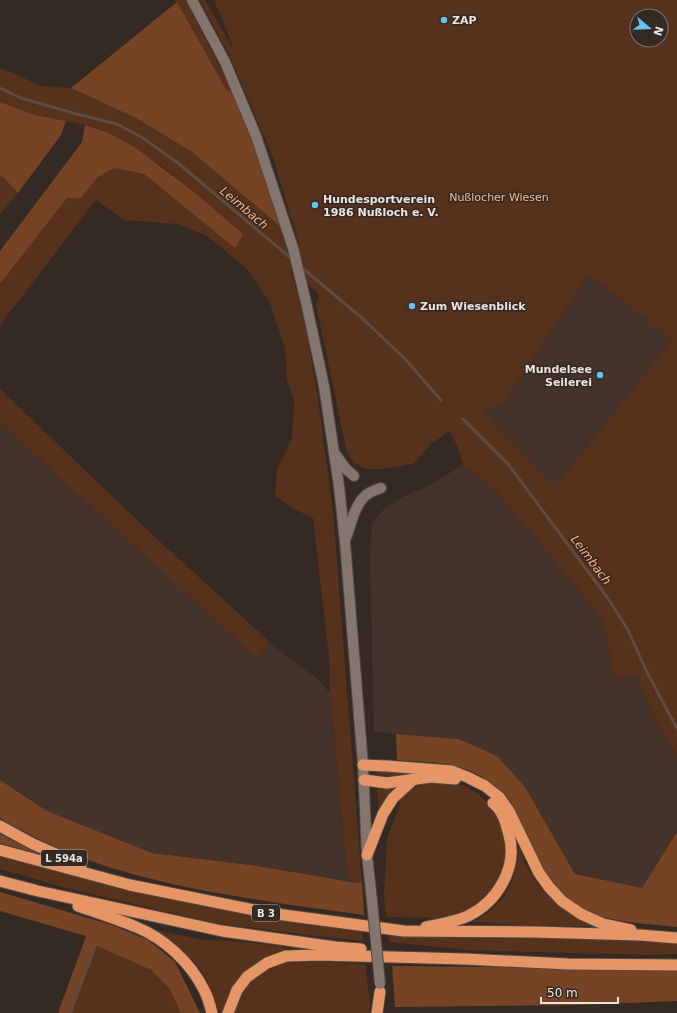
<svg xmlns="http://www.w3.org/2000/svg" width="677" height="1013" font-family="'DejaVu Sans',sans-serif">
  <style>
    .built { fill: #44332a }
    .green { fill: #56311b; fill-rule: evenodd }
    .forest { fill: #764324 }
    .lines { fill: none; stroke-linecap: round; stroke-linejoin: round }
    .stream { stroke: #5f4b43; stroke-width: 3 }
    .tertiary-casing { stroke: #524943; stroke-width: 12 }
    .trunk-casing { stroke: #524943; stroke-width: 13 }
    .tertiary { stroke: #84766f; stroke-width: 10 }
    .trunk { stroke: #e59566; stroke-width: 11 }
    .tertiary-bridge-casing { stroke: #524943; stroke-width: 12; stroke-linecap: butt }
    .tertiary-bridge { stroke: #84766f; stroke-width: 10 }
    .poi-dot { fill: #66c4ef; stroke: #352a23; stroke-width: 1.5 }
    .labels { text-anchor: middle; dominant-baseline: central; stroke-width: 3; stroke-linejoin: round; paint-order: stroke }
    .shield { fill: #352a23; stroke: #b4aca7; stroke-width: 1 }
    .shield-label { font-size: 10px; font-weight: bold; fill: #ebe4df }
    .poi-label { font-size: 11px; font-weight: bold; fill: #ebe4df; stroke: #352a23; text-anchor: start }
    .park-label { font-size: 11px; fill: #fab894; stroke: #352a23 }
    .water-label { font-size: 12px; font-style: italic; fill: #ffad7f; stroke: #352a23 }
  </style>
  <rect width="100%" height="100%" fill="#352a23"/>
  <g class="built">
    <path d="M 589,275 L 672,339 L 555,487 L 482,410 L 504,402 Z"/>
    <path d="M 0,423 L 258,659 L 270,642 L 286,656 L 317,678 L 330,693 L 347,876 L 356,883 L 258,866 L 152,853 L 47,811 L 0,780 Z"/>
    <path d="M 463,465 L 496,491 L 603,620 L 613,677 L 636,676 L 659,728 L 677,757 L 677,832 L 643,889 L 575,874 L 525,787 L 459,739 L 374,732 L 370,559 L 372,523 L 385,508 L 408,494 L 423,489 Z"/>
  </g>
  <g class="green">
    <path d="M 175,0 L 185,0 L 232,90 L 227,91 Z"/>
    <path d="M 200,0 L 205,0 L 235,52 L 214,0 L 677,0 L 677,757 L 659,728 L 636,676 L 613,677 L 603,620 L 496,491 L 463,465 L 457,445 L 449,431 L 431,444 L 413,464 C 397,466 368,475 355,463 C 352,460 350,457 347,453 L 316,304 L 319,298 L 317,292 L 291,270 L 300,302 L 307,336 L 317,392 L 333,512 L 362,883 L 356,883 L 347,876 L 330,693 L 329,656 L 313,518 L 294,509 L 275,496 L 277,469 L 292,438 L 294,401 L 287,379 L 285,348 L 270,303 L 247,269 L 207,236 L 177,224 L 124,220 L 96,200 L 0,325 L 0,284 L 67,198 L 81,198 L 97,178 L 114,168 L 144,174 L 186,207 L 243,234 L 193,191 L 159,164 L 109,133 L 85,125 L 35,115 L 0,102 L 0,68 L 42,86 L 71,88 L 136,118 L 192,152 L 281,227 L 282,230 L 299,244 L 273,157 L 230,57 ZM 637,16 L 661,16 L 661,40 L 637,40 ZM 589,275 L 672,339 L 555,487 L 483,411 L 504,402 Z"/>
    <path d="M 0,176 L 4,178 L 18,193 L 0,214 Z"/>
    <path d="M 0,389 L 156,538 L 270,642 L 258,659 L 0,423 Z"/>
    <path d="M 385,770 L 415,773 C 399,776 391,779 375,773 Z"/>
    <path d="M 433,781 L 451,782 L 466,786 L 482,797 L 494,809 L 508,838 L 506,870 L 488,901 L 457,917 L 434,918 L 386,917 L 384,895 L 387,839 L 400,804 L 399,798 L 417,786 Z"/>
    <path d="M 377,789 L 394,789 L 385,799 L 378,812 Z"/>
    <path d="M 519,846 C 522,855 525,864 530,872 C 544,898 569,913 594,926 L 539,926 L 473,922 C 506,903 516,884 519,846 Z"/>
    <path d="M 0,855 L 362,929 L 363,941 L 316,936 L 215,923 L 66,888 L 0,869 Z"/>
    <path d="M 156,930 L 204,940 L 232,941 L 281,946 L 286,949 C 280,956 271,955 264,959 C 240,971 234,990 225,1013 L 220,1013 C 214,997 208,979 198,966 C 186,951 170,941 156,930 Z"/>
    <path d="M 388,931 L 644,939 L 677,942 L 677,954 L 644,955 L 467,950 L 389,942 Z"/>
    <path d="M 97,946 L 151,970 L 169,988 L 181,1013 L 72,1013 Z"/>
    <path d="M 286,962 L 339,962 L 365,964 L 370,1004 L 370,1013 L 235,1013 C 243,983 259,973 286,962 Z"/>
  </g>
  <g class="forest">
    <path d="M 177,2 L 227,91 L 232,90 L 266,178 L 281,227 L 192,152 L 136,118 L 71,88 Z"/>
    <path d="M 0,102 L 35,115 L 66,121 L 61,135 L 18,193 L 4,178 L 0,176 Z"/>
    <path d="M 85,125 L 109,133 L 136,148 L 193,191 L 243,234 L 235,248 L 144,174 L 114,168 L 97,178 L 81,198 L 67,198 L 0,284 L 0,251 L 82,142 Z"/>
    <path d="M 396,734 L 459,739 L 497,756 L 525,787 L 575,874 L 642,888 L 677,832 L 677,927 C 650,924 605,922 582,909 C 546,888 528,845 508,811 C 500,798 492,781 477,774 C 453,762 424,762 397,760 Z"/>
    <path d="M 0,780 L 47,811 L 152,853 L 258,866 L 356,883 L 362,883 L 364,915 C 300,906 236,898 172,884 C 144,877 115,870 88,860 C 57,849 28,834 0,818 Z"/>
    <path d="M 0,834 L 41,855 L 0,843 Z"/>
    <path d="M 0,892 L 112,925 L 148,940 L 175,962 L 200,1013 L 181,1013 L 169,988 L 151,970 L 97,946 L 72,1013 L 58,1013 L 86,936 L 0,911 Z"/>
    <path d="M 392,966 L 677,969 L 677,1001 L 580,1005 L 395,1007 Z"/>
  </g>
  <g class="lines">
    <g class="stream">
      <path d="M 0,88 L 21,98 L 73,113 L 117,124 L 143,138 L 178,163 L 293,260"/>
      <path d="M 301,267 L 362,318 L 405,359 L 441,400"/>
      <path d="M 463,419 L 508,464 L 607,597 L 628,630 L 646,670 L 677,729"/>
      <path d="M 68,1013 L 93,947"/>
    </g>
    <g class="tertiary-casing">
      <g id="tertiary">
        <path d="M 192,0 L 225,62 L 256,136 L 293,248 L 306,302 L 324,386 L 339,486 L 345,542 L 363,765 L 367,855 L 372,901"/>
        <path d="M 336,455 L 346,469 L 354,476"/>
        <path d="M 346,538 C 351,525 354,507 364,497 C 368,492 375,490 381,488"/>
      </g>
    </g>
    <g class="trunk-casing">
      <g id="trunk">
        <path d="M 363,765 L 387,766 L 452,771 L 467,777 L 485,786 L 499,797 L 509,811 L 539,873 L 549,887 L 562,901 L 581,914 L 603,924 L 631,930"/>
        <path d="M 364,780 L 387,783 L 431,777 L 455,779"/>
        <path d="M 0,826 L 33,844 L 81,865"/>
        <path d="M 0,850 L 130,885 L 269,913 L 404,931 L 534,932 L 640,935 L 677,938"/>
        <path d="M 367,855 L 383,814 L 393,798 L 414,779"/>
        <path d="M 0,881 L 38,891 L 222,931 L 335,947 L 361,949"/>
        <path d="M 78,906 C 98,913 117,919 136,927 C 164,938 191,963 204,990 C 208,997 210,1005 212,1013"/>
        <path d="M 426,927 C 440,924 455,922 468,916 C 497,902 518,868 509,835 C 506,823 503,811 493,803"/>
        <path d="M 228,1013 L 237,990 L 247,977 L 267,963 L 286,956 L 320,955 L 465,959 L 568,964 L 677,965"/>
        <path d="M 377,1013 L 380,992"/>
      </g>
    </g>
    <use href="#tertiary" class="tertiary"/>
    <use href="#trunk" class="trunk"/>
    <g class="tertiary-bridge-casing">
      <path id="tertiary-bridge" d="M 372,901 L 380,984"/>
    </g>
    <use href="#tertiary-bridge" class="tertiary-bridge"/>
  </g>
  <g class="poi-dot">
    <circle cx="444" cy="20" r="4"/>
    <circle cx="315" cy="205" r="4"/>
    <circle cx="412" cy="306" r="4"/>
    <circle cx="600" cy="375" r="4"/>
  </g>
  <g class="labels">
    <g class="shield">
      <rect x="41" y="850" width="46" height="16" rx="3"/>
      <rect x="252" y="905" width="28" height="16" rx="3"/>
    </g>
    <g class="shield-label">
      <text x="64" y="858">L 594a</text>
      <text x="266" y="913">B 3</text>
    </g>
    <g class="poi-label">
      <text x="452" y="20">ZAP</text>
      <text x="323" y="199">Hundesportverein<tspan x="323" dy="13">1986 Nußloch e. V.</tspan></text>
      <text x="420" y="306">Zum Wiesenblick</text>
      <text x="592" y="369" text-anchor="end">Mundelsee<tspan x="592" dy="13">Seilerei</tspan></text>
    </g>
    <g class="park-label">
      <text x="499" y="197">Nußlocher Wiesen</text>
    </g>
    <g class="water-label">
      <text transform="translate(244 208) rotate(40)">Leimbach</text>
      <text transform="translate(591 560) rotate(53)">Leimbach</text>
    </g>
  </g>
  <g transform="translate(649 28) rotate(109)"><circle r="19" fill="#352a23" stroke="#7e746e"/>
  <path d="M0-3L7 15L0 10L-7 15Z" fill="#66c4ef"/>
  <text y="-6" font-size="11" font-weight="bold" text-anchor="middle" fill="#ebe4df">N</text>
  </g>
  <path d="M541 997v6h77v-6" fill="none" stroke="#ebe4df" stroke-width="2"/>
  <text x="547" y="997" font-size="12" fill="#ebe4df" stroke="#352a23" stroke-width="3" paint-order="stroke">50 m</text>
</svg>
